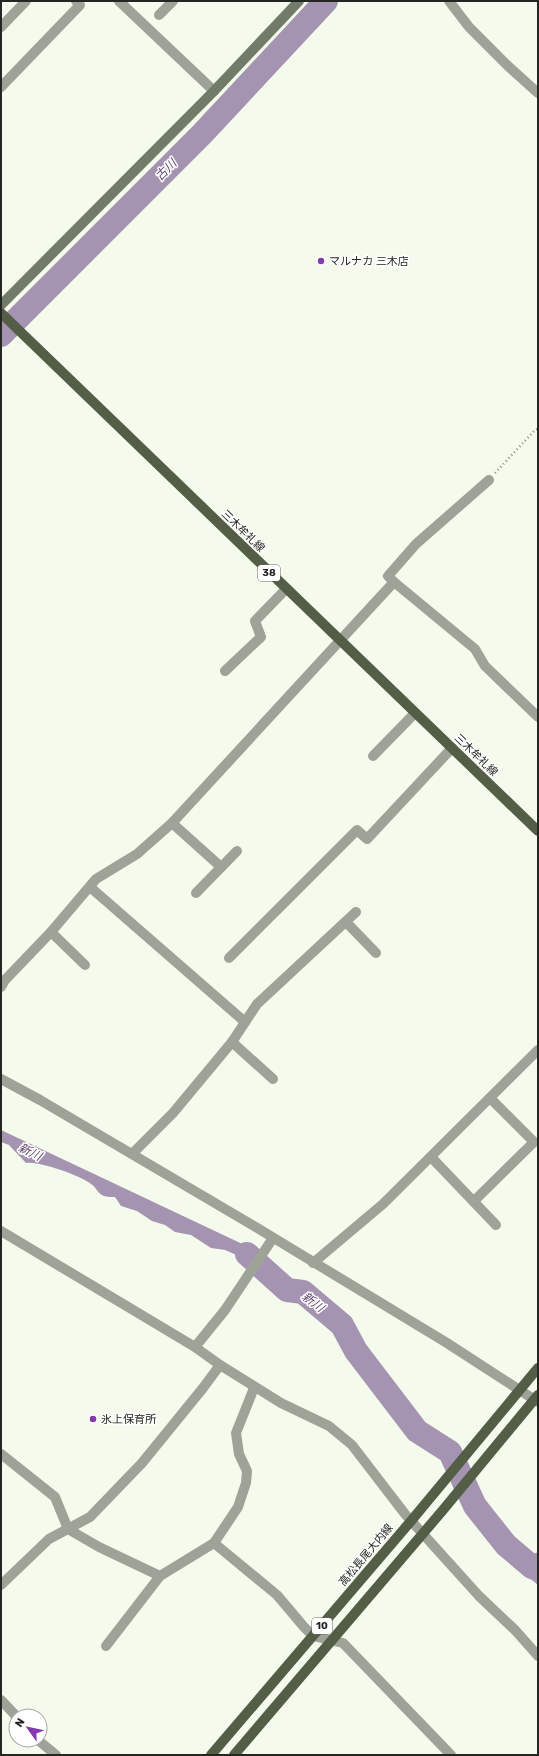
<svg xmlns="http://www.w3.org/2000/svg" width="539" height="1756" font-family="Rubik,'Noto Sans JP',sans-serif">
  <style>
    .water { fill: #a594b1 }
    .lines { fill: none; stroke-linecap: round; stroke-linejoin: round }
    .river { stroke: #a594b1; stroke-width: 24 }
    .path { stroke: #878c82; stroke-width: 2.5; stroke-dasharray: 1 3; stroke-linecap: butt }
    .street { stroke: #9da396; stroke-width: 10 }
    .secondary { stroke: #727b68; stroke-width: 10 }
    .primary { stroke: #545e47; stroke-width: 10 }
    .poi-dot { fill: #843aac; stroke: #fff; stroke-width: 1.5 }
    .labels { text-anchor: middle; dominant-baseline: central; stroke-width: 3; stroke-linejoin: round; paint-order: stroke }
    .shield { fill: #fff; stroke: #656764; stroke-width: 1 }
    .shield-label { font-size: 10px; font-weight: bold; fill: #232621 }
    .poi-label { font-size: 11px; fill: #232621; stroke: #fff; text-anchor: start }
    .street-label { font-size: 11px; fill: #232621; stroke: #fff }
    .water-label { font-size: 12px; font-style: italic; fill: #5e446e; stroke: #fff }
  </style>
  <rect width="100%" height="100%" fill="#f4fbec"/>
  <g class="water">
    <path d="M 1,1130 L 253,1249 L 278,1269 L 272,1276 L 241,1257 L 225,1250 L 211,1248 L 191,1235 L 175,1232 L 165,1225 L 152,1221 L 137,1211 L 121,1206 L 115,1197 C 111,1197 105,1197 102,1195 C 98,1193 95,1186 91,1184 C 79,1175 39,1161 26,1163 L 9,1145 L 1,1142 Z"/>
    <path d="M 478,1498 C 480,1503 481,1509 484,1513 C 493,1526 515,1551 529,1556 L 538,1552 L 538,1585 L 516,1567 L 500,1544 L 494,1542 L 486,1530 L 467,1511 Z"/>
  </g>
  <g class="lines">
    <g class="river">
      <path d="M 1,335 L 202,134 L 326,1"/>
      <path d="M 247,1254 L 287,1290 L 303,1292 L 342,1325 L 356,1351 L 417,1431 L 450,1452 L 475,1506 L 506,1545 L 532,1567 L 538,1569"/>
    </g>
    <path class="path" d="M 495,473 L 535,430 L 538,429"/>
    <g class="street">
      <path d="M 119,1 L 214,91"/>
      <path d="M 449,1 L 469,27 L 508,66 L 538,93"/>
      <path d="M 159,15 L 173,1"/>
      <path d="M 1,27 L 26,1"/>
      <path d="M 1,87 L 80,5 L 76,1"/>
      <path d="M 394,582 L 475,649 L 485,666 L 538,717"/>
      <path d="M 225,671 L 261,637 L 255,621 L 286,589"/>
      <path d="M 373,756 L 415,713"/>
      <path d="M 172,823 L 221,867"/>
      <path d="M 90,887 L 245,1022"/>
      <path d="M 196,893 L 237,851"/>
      <path d="M 346,922 L 376,953"/>
      <path d="M 51,932 L 85,965"/>
      <path d="M 229,958 L 357,830 L 367,839 L 452,748"/>
      <path d="M 1,987 L 5,980 L 51,932 L 96,879 L 137,854 L 172,823 L 394,582 L 388,576 L 416,544 L 489,480"/>
      <path d="M 232,1042 L 273,1079"/>
      <path d="M 1,1079 L 40,1100 L 254,1226 L 447,1343 L 538,1402"/>
      <path d="M 132,1154 L 173,1113 L 232,1042 L 257,1004 L 356,912"/>
      <path d="M 431,1157 L 496,1225"/>
      <path d="M 474,1201 L 534,1142 L 490,1098"/>
      <path d="M 1,1231 L 195,1347"/>
      <path d="M 313,1263 L 383,1204 L 538,1050"/>
      <path d="M 220,1365 L 281,1403 L 329,1426 L 352,1445 L 405,1514 L 479,1596 L 515,1630 L 538,1656"/>
      <path d="M 1,1454 L 55,1497 L 68,1529 L 99,1547 L 160,1576 L 214,1543 L 277,1595 L 304,1627 L 313,1636 L 343,1643 L 451,1755"/>
      <path d="M 214,1543 L 238,1507 L 246,1483 L 247,1471 L 239,1454 L 236,1433 L 254,1388"/>
      <path d="M 1,1585 L 49,1539 L 90,1517 L 142,1463 L 203,1388 L 220,1365 L 195,1347 L 225,1310 L 273,1238"/>
      <path d="M 106,1646 L 160,1576"/>
      <path d="M 1,1700 L 16,1716"/>
      <path d="M 38,1740 L 56,1755"/>
    </g>
    <path class="secondary" d="M 1,305 L 214,91 L 299,1"/>
    <g class="primary">
      <path d="M 1,313 L 538,831"/>
      <path d="M 211,1755 L 411,1521 L 538,1368"/>
      <path d="M 234,1755 L 443,1510 L 538,1395"/>
    </g>
  </g>
  <g class="poi-dot">
    <circle cx="321" cy="261" r="4"/>
    <circle cx="93" cy="1419" r="4"/>
  </g>
  <g class="labels">
    <g class="shield">
      <rect x="258" y="565" width="22" height="16" rx="3"/>
      <rect x="312" y="1618" width="20" height="16" rx="3"/>
    </g>
    <g class="shield-label">
      <text x="269" y="573">38</text>
      <text x="322" y="1626">10</text>
    </g>
    <g class="poi-label">
      <text x="329" y="261">マルナカ 三木店</text>
      <text x="101" y="1419">氷上保育所</text>
    </g>
    <g class="street-label">
      <text transform="translate(243 531) rotate(44)">三木牟礼線</text>
      <text transform="translate(476 755) rotate(44)">三木牟礼線</text>
      <text transform="translate(366 1555) rotate(-50)">高松長尾大内線</text>
    </g>
    <g class="water-label">
      <text transform="translate(166 170) rotate(-45)">古川</text>
      <text transform="translate(30 1152) rotate(26)">新川</text>
      <text transform="translate(313 1302) rotate(37)">新川</text>
    </g>
  </g>
  <rect width="539" height="1756" fill="none" stroke="#232621" stroke-width="4"/>
  <g transform="translate(28 1728) rotate(303)"><circle r="19" fill="#ffffff" stroke="#a7a8a6"/>
  <path d="M0-3L7 15L0 10L-7 15Z" fill="#843aac"/>
  <text y="-6" font-size="11" font-weight="bold" text-anchor="middle" fill="#232621">N</text>
  </g>
</svg>
